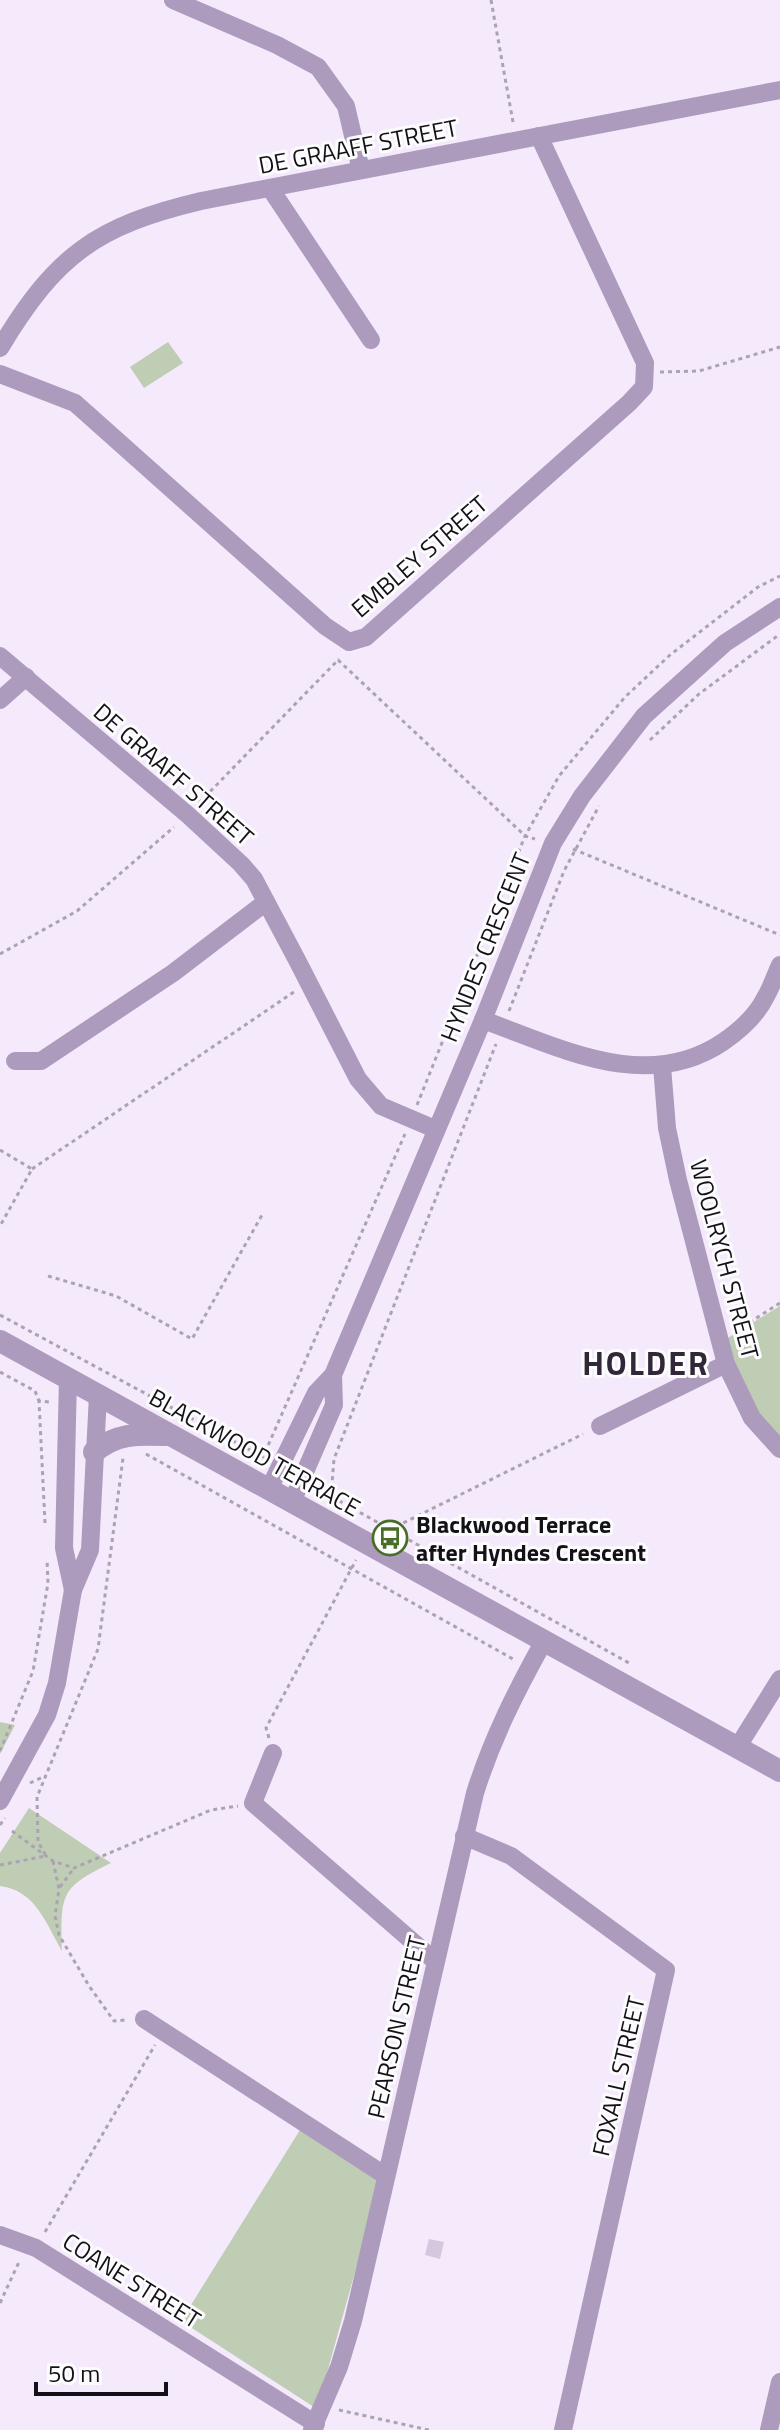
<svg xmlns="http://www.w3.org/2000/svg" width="780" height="2430" font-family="'Titillium Web',sans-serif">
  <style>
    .green { fill: #bfcdb5 }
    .building { fill: #d4c8de }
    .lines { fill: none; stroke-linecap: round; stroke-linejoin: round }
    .path { stroke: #aba3b2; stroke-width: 3; stroke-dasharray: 4 4; stroke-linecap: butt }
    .minor { stroke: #ad9bbd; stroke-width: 18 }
    .tertiary { stroke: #ad9bbd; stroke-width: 22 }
    .labels { text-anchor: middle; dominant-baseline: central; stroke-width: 6; stroke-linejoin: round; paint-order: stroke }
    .street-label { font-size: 24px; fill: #141018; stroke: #fcfcfc }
    .poi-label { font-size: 24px; font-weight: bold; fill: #141018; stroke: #fcfcfc; text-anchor: start }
    .district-label { font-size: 32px; font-weight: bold; letter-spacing: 2px; fill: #312738; stroke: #fcfcfc }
  </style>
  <rect width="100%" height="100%" fill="#f4eafc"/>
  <g class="green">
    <path d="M 168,342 L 183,363 L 144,388 L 130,367 Z"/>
    <path d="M 780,1306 L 780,1451 L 718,1344 Z"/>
    <path d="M 0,1722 L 15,1725 L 0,1754 Z"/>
    <path d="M 29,1808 L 111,1863 C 59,1888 61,1895 62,1951 C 45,1922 36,1891 0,1886 L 0,1853 Z"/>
    <path d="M 300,2130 L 381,2178 L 317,2409 L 181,2321 Z"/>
  </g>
  <path class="building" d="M 429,2239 L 444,2242 L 440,2259 L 425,2255 Z"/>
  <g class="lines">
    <g class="path">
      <path d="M 491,0 L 513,122"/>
      <path d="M 660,372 L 699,371 L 780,347"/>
      <path d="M 338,660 L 520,831 L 525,836 L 535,839"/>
      <path d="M 650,740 L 699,694 L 780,634"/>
      <path d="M 199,803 L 339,659"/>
      <path d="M 573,849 L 780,935"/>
      <path d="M 0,954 L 77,911 L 174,827"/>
      <path d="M 509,1011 L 564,871 L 599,806"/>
      <path d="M 417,1105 L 525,836 L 559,776 L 625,697 L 670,655 L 758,587 L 780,576"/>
      <path d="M 0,1150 L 32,1169 L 0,1226"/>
      <path d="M 32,1169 L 294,992"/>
      <path d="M 48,1276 L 116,1296 L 192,1339 L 262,1215"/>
      <path d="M 0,1315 L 263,1457 L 405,1134"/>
      <path d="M 736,1331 L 780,1303"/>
      <path d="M 0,1372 L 35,1391 L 39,1401"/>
      <path d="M 146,1454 L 513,1659"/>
      <path d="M 318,1489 L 629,1663"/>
      <path d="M 331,1496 L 334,1459 L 496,1044"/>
      <path d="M 45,1523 L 39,1401 L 49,1402"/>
      <path d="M 389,1530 L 583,1434"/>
      <path d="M 269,1738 L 266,1728 L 356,1560"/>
      <path d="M 0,1751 L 33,1671 L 48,1583 L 47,1559"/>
      <path d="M 30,1783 L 45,1776"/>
      <path d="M 0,1825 L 5,1818"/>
      <path d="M 12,1831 L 53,1861 L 74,1868 L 211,1810 L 238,1806"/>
      <path d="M 53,1861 L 59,1889 L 55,1916 L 59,1935 L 89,1986 L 114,2021 L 125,2020"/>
      <path d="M 0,1865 L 46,1856 L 38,1842 L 37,1797 L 98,1649 L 123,1458"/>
      <path d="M 60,1887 L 74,1868"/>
      <path d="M 45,2232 L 155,2045"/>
      <path d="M 0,2303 L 19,2262"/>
      <path d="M 339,2410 L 429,2430"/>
    </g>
    <g class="minor">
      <path d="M 173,0 L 277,45 L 318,67 L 346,106 L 361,170"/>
      <path d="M 270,188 L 371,340"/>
      <path d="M 0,348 C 56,255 96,226 201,201 L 780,90"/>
      <path d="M 0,374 L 75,403 L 325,626 L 349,642 L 366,637 L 629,403 L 644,387 L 645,363 L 539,136"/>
      <path d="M 0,656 L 188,815 L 241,864 L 254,879 L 297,960 L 358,1079 L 381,1106 L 435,1129"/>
      <path d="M 0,700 L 26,677"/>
      <path d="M 483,1020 C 559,1047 646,1094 723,1042 C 739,1031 756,1016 765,998 C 771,988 775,976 780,965"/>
      <path d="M 15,1061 L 41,1061 L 173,973 L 266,902"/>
      <path d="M 662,1066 L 667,1128 L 678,1180 L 726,1364 L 752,1418 L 780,1449"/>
      <path d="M 68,1378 L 64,1548 L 73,1590"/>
      <path d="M 600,1426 L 726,1364"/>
      <path d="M 269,1489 L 316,1393 L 333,1375 L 483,1020 L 553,843 L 582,796 L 644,716 L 725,643 L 780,607"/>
      <path d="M 292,1502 L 334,1405 L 333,1375"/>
      <path d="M 737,1748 L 780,1679"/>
      <path d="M 273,1753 L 253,1803 L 435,1961"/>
      <path d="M 0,1801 L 47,1715 L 57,1683 L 73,1590 L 90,1550 L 98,1395"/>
      <path d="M 464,1836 L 511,1856 L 666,1970 L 563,2430"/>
      <path d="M 144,2019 L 386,2176"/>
      <path d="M 0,2235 L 36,2248 L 316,2424"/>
      <path d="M 312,2430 L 339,2367 L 353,2321 L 475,1793 C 492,1739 516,1691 544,1641"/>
      <path d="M 769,2430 L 780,2382"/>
    </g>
    <g class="tertiary">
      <path d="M 0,1341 L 780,1771"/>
      <path d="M 94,1452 C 117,1433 137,1434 166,1435"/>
    </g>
  </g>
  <defs>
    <g id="bus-ring" transform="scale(1.8)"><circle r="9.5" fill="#fcfcfc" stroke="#486d27" stroke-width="1.5"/><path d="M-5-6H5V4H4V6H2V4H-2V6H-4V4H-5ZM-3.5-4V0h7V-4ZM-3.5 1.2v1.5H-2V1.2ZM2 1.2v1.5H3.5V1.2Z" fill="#486d27"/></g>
  </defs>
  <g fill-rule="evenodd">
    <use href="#bus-ring" x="390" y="1538"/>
  </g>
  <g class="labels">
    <g class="street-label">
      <text transform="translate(358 146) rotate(-11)">DE GRAAFF STREET</text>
      <text transform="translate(419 556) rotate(-41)">EMBLEY STREET</text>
      <text transform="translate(174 774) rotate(41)">DE GRAAFF STREET</text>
      <text transform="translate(485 947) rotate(-68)">HYNDES CRESCENT</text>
      <text transform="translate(725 1259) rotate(75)">WOOLRYCH STREET</text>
      <text transform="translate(255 1452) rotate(29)">BLACKWOOD TERRACE</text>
      <text transform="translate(396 2027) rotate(-77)">PEARSON STREET</text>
      <text transform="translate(618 2076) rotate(-77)">FOXALL STREET</text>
      <text transform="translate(132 2280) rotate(32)">COANE STREET</text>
    </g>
    <g class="poi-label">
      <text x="416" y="1524">Blackwood Terrace<tspan x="416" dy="28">after Hyndes Crescent</tspan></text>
    </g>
    <g class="district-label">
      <text x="646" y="1363">HOLDER</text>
    </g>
  </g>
  <path d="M36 2382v12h130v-12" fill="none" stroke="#141018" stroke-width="4"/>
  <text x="48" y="2382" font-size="24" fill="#141018" stroke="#fcfcfc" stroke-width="6" paint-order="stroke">50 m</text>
</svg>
